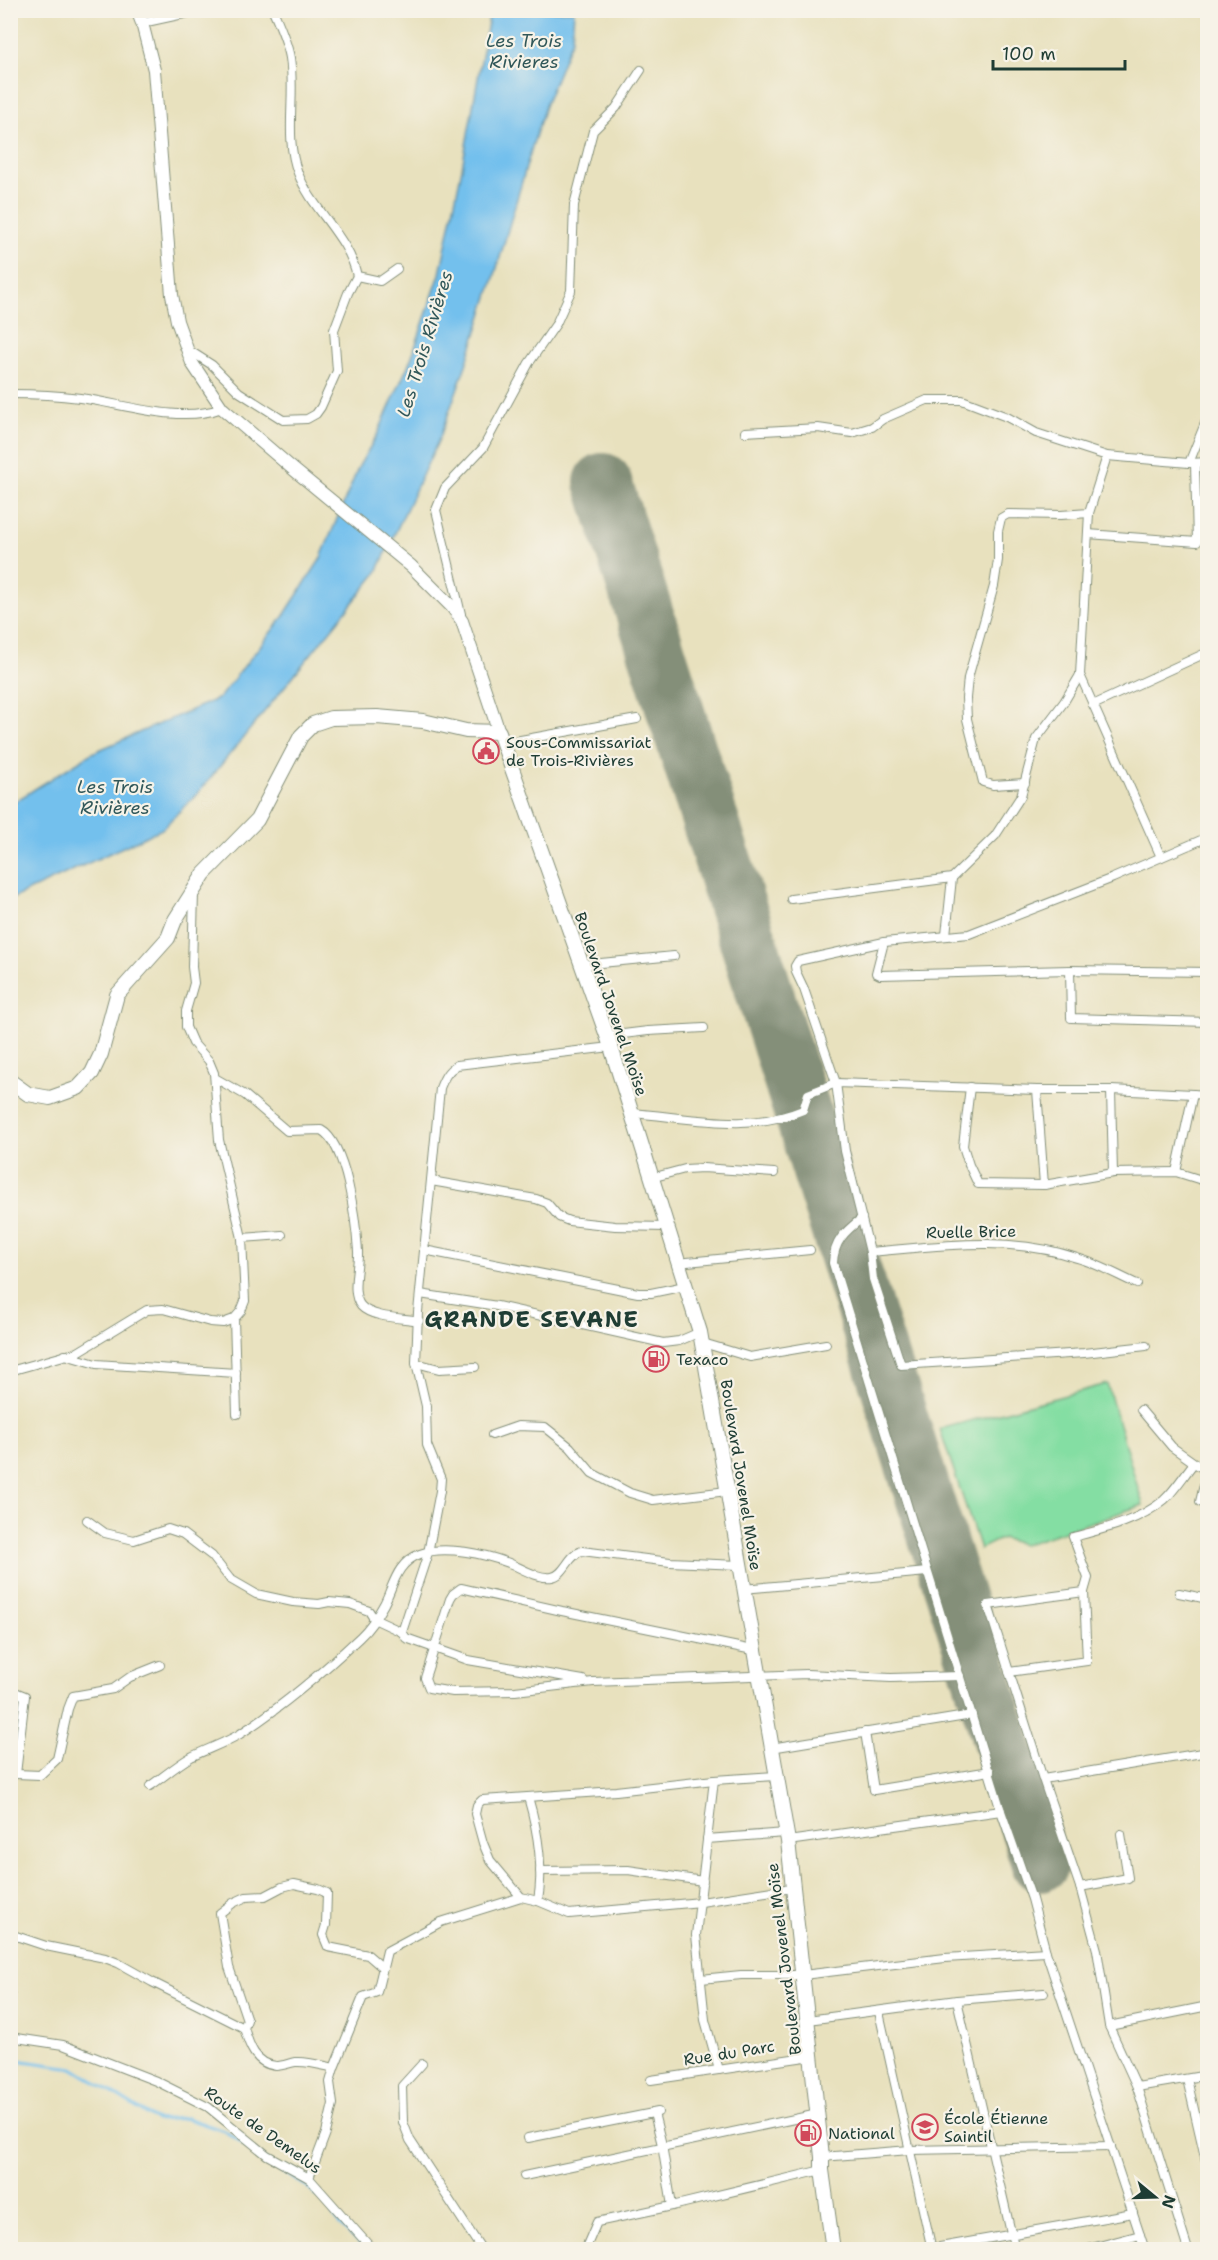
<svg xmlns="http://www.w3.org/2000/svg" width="1218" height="2260" font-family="'Shantell Sans',sans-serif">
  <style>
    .green { fill: #84dea3; stroke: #528e6c; stroke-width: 1.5 }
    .water { fill: #73c0ed; stroke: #497e90; stroke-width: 1.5 }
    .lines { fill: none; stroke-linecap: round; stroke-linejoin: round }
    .stream { stroke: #73c0ed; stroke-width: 3 }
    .runway { stroke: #848f79; stroke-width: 58 }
    .minor-casing { stroke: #848f79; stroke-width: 10 }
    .secondary-casing { stroke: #848f79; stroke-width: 14 }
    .primary-casing { stroke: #848f79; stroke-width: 16 }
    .minor { stroke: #fff; stroke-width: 8 }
    .secondary { stroke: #fff; stroke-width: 12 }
    .primary { stroke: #fff; stroke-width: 14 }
    .labels { text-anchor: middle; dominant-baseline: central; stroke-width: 4.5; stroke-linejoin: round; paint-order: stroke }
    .poi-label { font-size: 16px; fill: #1f3d34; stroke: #f7f3e8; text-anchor: start }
    .street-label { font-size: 16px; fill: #1f3d34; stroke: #f7f3e8 }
    .water-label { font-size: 18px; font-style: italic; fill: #305759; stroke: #f7f3e8 }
    .district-label { font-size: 22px; font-weight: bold; letter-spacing: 1.5px; fill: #1f3d34; stroke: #f7f3e8 }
  </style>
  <rect width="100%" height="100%" fill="#f7f3e8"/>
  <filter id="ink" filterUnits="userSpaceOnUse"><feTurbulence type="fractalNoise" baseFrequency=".0167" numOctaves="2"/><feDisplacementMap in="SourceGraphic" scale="12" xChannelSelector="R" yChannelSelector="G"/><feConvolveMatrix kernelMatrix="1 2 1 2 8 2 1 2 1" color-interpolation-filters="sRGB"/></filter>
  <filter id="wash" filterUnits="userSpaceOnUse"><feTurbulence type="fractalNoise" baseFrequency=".008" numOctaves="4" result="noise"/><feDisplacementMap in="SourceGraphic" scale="24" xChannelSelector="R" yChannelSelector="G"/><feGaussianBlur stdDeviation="1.35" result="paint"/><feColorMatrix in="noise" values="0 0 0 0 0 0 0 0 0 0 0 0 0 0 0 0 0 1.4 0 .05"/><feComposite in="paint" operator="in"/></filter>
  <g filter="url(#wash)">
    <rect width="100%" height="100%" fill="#e8e1be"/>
    <path class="green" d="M 1107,1384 L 1143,1505 L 1023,1545 L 1002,1538 L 980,1549 L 940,1429 Z"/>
    <path class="water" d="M 490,11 L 574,11 L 572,39 L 546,103 L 532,147 L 494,278 L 466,365 L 440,437 L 376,574 L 199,792 L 162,829 L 11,899 L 11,804 L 92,753 L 219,698 L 283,617 L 320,560 L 359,466 L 377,435 L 411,359 L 440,274 L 462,168 Z"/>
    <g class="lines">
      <path class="stream" d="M 10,2059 L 73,2068 L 156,2120 L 186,2118 L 224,2131 L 237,2139 L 259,2157 L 308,2187 L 326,2202 L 340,2225 L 367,2250"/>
      <path class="runway" d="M 603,482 L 1040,1863"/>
    </g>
  </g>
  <g filter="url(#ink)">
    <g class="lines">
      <g class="minor-casing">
        <g id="minor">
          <path d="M 273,10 C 280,26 287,41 290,58 C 296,96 284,137 298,173 C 312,210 349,237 357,276 L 380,281 L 397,269"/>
          <path d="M 142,23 L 202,10"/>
          <path d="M 187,349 L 212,365 L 239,392 L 283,420 L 307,419 L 316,414 L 321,407 L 337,371 L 334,330 L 348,293 L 357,276"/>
          <path d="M 10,394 C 34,394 57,395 80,398 C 125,404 179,424 222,408"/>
          <path d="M 745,432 L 818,428 L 852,433 L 872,427 L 883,419 L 927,400 L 962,400 L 1007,417 L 1036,433 L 1107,456 L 1189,463 L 1208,462"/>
          <path d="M 1189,463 L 1208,416"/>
          <path d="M 1088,534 L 1197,542 L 1195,463"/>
          <path d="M 461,614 L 436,510 L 445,488 L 483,448 L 529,363 L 556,324 L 571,291 L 574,205 L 593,131 L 616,108 L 641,70"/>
          <path d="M 1080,675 L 1161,857"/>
          <path d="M 1093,705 L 1208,652"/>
          <path d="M 504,743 L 637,719"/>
          <path d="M 1025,783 L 993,785 L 983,782 L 967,719 L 966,698 L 968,678 L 994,586 L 998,560 L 998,531 L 1001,518 L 1008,514 L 1061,515 L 1089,513"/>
          <path d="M 791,899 L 952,878 L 995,836 L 1021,796 L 1036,739 L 1064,702 L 1080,675 L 1089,513 L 1107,456"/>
          <path d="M 946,935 L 952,878"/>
          <path d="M 884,942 L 876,973 L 880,975 L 1070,970 L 1208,972"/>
          <path d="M 580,965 L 674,956"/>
          <path d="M 1070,970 L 1071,1018 L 1208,1022"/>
          <path d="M 607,1036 L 648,1031 L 704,1028"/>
          <path d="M 215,1078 L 245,1095 L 287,1131 L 321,1130 C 347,1144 356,1223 358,1251 C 359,1267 350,1293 361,1306 C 372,1318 403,1318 419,1321"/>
          <path d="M 970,1087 L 963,1146 L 969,1165 L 978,1184 L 1044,1185 L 1113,1173 L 1176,1172 L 1208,1182"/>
          <path d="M 1037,1090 L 1044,1185"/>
          <path d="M 1111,1090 L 1113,1173"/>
          <path d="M 1193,1094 L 1208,1095"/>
          <path d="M 631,1113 C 687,1117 749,1133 803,1110 L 808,1094 L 836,1083 L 804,989 L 796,972 L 795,966 L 798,961 L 884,942 L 969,934 L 1113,878 L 1208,837"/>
          <path d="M 651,1178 L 685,1169 L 703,1168 L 774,1173"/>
          <path d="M 431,1181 L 536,1199 L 547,1203 L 559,1217 L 569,1221 L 615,1226 L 666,1227"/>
          <path d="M 862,1218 C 846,1231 834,1240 833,1263 L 1001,1811 L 1032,1899 L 1046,1952 L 1145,2250"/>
          <path d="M 242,1238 L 282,1235"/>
          <path d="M 424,1250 L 638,1293 L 651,1293 L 685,1286"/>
          <path d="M 870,1252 C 940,1246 1010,1235 1077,1258 C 1098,1264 1117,1275 1137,1284"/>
          <path d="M 677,1263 L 810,1250"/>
          <path d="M 420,1294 L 497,1306 L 663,1343 L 679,1341 L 700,1332"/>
          <path d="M 234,1319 L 237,1414"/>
          <path d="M 703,1343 L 750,1357 L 826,1344"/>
          <path d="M 1146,1346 L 1084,1353 L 901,1365 L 873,1279 L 870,1252 L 845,1151 L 836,1083 L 1037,1090 L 1111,1090 L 1193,1094 L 1176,1172"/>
          <path d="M 65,1355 L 96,1364 L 236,1373"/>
          <path d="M 416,1363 L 439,1369 L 475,1367"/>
          <path d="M 10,1371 L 78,1352 L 147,1310 L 163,1309 L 210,1322 L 223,1323 L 234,1319 L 241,1311 L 245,1301 L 242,1238 L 219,1140 L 214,1073 L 209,1061 L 193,1043 L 186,1027 L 186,1011 L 194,983 L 192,967 L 194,893"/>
          <path d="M 1141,1410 L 1172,1447 L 1206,1471"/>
          <path d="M 492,1435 L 518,1426 L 545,1427 L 570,1447 L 592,1473 L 630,1493 L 653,1500 L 727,1491"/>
          <path d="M 1208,1468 L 1200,1502 L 1208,1505"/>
          <path d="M 87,1520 L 105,1533 L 134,1540 L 168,1529 L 183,1534 L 212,1556 L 230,1579 L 256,1594 L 293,1602 L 319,1604 L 329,1602 L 350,1604 L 369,1611 L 374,1619 L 402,1632"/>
          <path d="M 743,1589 L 927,1572"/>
          <path d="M 1179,1593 L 1208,1599"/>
          <path d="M 753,1650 L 562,1611 L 461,1588 L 453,1594 L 450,1599 L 425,1678 L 429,1688 L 453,1692 L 515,1691 L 593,1682 L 807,1674 L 891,1678 L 960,1676"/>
          <path d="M 1009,1672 L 1087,1661 L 1084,1592 L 1088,1578 L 1073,1537 C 1104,1529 1139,1521 1164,1500 C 1175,1490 1184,1475 1194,1463"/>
          <path d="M 583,1680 L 468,1660 L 406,1638 L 402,1632 L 428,1553 L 440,1491 L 441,1479 L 427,1445 L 426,1406 L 416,1363 L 418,1312 L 440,1088 C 444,1078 447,1071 457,1065 L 611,1047"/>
          <path d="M 10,1690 L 25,1696 L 16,1774 L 12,1775"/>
          <path d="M 865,1732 L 874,1790 L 990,1771"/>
          <path d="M 771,1748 L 972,1715"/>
          <path d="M 16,1774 L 40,1775 L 57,1759 L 68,1709 L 73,1696 L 113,1689 L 130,1677 L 160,1665"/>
          <path d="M 776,1776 L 714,1780 L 616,1791 L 482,1800 L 477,1805 L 475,1814 L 483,1843 L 490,1860 L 521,1897 L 538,1901 L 569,1914 L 701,1902 L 792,1888"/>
          <path d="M 1043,1779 L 988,1605 L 1084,1592"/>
          <path d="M 714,1780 L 696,1935 L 705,2020 L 719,2070"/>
          <path d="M 150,1786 C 163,1777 177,1765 191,1757 C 207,1749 225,1743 240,1734 C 283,1706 323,1672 360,1637 C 370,1628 378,1615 384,1604 C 394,1585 396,1563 420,1554 C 445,1545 485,1554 509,1563 C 521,1568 538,1579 552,1577 C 565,1575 568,1555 582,1551 L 670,1562 L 739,1565"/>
          <path d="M 528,1797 C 538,1831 544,1866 538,1901"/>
          <path d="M 707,1839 L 786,1833"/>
          <path d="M 788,1841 L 1001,1811"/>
          <path d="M 540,1871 L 628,1870 L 703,1881"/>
          <path d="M 1080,1887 L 1128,1878 L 1121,1834"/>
          <path d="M 10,1934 L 46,1946 L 105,1958 L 118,1963 L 152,1982 L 244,2028 C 249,2045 255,2064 276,2066 C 283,2066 289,2063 295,2062 C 308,2061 321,2065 334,2068 L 330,2082 L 333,2104 L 326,2133 L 309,2178"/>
          <path d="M 701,1979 L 741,1975 L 803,1975 L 945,1958 L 1046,1952"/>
          <path d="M 10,1997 L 11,1997"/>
          <path d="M 957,2000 L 1015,2250"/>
          <path d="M 879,2012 L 932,2250"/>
          <path d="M 808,2020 L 957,2000 L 1044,1993"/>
          <path d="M 1109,2026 L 1208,2006"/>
          <path d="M 244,2028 L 247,2020 L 229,1967 L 220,1913 L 233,1903 L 246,1897 L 265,1896 L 282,1887 L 294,1884 L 318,1889 L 327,1893 L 326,1925 L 323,1935 L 328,1947 L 368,1955 L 383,1968"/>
          <path d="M 10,2037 L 63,2045 L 156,2081 L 208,2107 L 267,2155 L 309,2178 L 373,2250"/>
          <path d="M 422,2064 L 402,2086 L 403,2122 L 410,2140 L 482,2250"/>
          <path d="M 334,2068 L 363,1997 L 377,1992 L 387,1951 L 441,1922 L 521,1897"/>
          <path d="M 1187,2079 L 1208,2170"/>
          <path d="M 651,2080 L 812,2056"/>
          <path d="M 1137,2087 L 1208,2075"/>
          <path d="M 654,2113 L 662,2145 L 672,2206"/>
          <path d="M 528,2138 L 658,2112"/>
          <path d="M 822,2157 L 910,2150 L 1111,2146"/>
          <path d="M 524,2176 L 818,2114"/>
          <path d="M 585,2250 L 597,2222 L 672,2206 L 822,2170"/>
          <path d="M 923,2250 L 1133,2213"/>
          <path d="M 1084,2250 L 1140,2235"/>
          <path d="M 1188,2250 L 1137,2087 L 1109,2026 L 1097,1950 L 1080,1887 L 1043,1779 L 1208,1752"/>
        </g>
      </g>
      <g class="secondary-casing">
        <path id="secondary" d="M 137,10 L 142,23 L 154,70 L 172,295 L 177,321 L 192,363 L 222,408 L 293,469 L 411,566 L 452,607 L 462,621 L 499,732"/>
      </g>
      <g class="primary-casing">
        <path id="primary" d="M 10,1081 L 28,1094 L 50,1098 L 78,1088 L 92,1073 L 101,1054 L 117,995 L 168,938 L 175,920 L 204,874 L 257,820 L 301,736 L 313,724 L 331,718 L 377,717 L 423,721 L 466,731 L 499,732 L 611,1047 L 700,1332 L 788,1841 L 822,2157 L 822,2170 L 833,2250"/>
      </g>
      <use href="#minor" class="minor"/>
      <use href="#secondary" class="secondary"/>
      <use href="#primary" class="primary"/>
    </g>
  </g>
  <defs>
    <g id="civic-ring" transform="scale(1.35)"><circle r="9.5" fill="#f7f3e8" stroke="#d1495b" stroke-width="1.5"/><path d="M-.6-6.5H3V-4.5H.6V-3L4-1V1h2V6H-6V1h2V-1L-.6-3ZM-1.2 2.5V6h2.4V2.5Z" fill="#d1495b"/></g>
    <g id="fuel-ring" transform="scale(1.35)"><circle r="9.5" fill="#f7f3e8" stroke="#d1495b" stroke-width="1.5"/><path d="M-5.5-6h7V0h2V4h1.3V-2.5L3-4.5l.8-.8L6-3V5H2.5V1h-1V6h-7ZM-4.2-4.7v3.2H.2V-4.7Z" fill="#d1495b"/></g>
    <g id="school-ring" transform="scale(1.35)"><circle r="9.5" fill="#f7f3e8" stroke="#d1495b" stroke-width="1.5"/><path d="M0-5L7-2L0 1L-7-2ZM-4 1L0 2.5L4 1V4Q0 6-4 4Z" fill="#d1495b"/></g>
  </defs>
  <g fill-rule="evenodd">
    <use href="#civic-ring" x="486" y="751"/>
    <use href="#fuel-ring" x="656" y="1359"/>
    <use href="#school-ring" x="925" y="2127"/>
    <use href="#fuel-ring" x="808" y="2133"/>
  </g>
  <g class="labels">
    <g class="poi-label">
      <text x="506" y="742">Sous-Commissariat<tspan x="506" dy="18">de Trois-Rivières</tspan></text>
      <text x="676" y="1359">Texaco</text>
      <text x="944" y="2118">École Étienne<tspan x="944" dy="18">Saintil</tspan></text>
      <text x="828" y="2133">National</text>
    </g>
    <g class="street-label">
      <text transform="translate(611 1004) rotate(71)">Boulevard Jovenel Moïse</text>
      <text transform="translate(971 1232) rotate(-1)">Ruelle Brice</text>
      <text transform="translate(741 1475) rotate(81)">Boulevard Jovenel Moïse</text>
      <text transform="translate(784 1959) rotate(-97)">Boulevard Jovenel Moïse</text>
      <text transform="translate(729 2053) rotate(-9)">Rue du Parc</text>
      <text transform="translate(263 2130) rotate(35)">Route de Demelus</text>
    </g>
    <g class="water-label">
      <text x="524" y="41">Les Trois<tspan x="524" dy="21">Rivieres</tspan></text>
      <text transform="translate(425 344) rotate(-73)">Les Trois Rivières</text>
      <text x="115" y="787">Les Trois<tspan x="115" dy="21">Rivières</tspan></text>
    </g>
    <g class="district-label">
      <text x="532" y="1319">GRANDE SEVANE</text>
    </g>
  </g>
  <rect width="1218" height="2260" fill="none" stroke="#f7f3e8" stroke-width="36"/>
  <g transform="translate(1155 2197) rotate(109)" stroke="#f7f3e8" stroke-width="4.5" paint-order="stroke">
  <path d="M0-4.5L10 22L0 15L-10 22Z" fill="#1f3d34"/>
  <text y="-9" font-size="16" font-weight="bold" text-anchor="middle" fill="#1f3d34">N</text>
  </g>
  <path d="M993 60v9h132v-9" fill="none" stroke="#1f3d34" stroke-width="3"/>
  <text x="1002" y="60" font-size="18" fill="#1f3d34" stroke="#f7f3e8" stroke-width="4.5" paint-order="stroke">100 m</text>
</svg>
